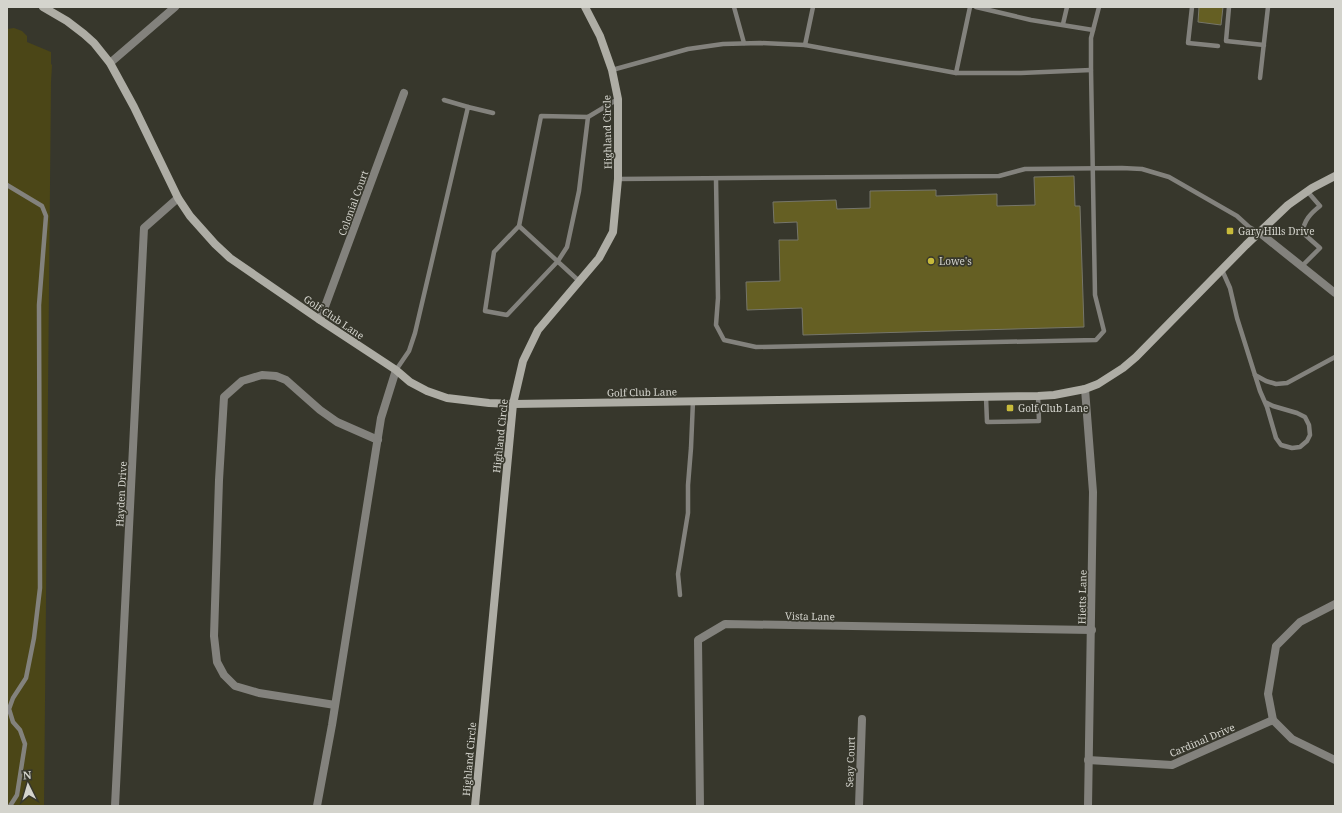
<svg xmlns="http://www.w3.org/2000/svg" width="1342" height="813" font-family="'Noto Serif',serif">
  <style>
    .green { fill: #4b4617 }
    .building { fill: #655f23; stroke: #76766a }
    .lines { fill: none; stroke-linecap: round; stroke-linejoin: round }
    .lane { stroke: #83827d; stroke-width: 4.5 }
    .street { stroke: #83827d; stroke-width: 8 }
    .secondary { stroke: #aeada5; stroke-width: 8 }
    .poi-dot { fill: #c8bb3b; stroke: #37372c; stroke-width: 1.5 }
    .labels { text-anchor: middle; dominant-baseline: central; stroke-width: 3.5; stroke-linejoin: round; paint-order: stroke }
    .street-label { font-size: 10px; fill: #d4d4cd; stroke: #37372c }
    .poi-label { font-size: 10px; fill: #d4d4cd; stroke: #37372c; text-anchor: start }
  </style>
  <rect width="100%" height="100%" fill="#37372c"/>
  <path class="green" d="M 14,28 L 22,31 L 27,36 L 27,42 L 51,52 L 51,64 L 52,65 L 51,82 L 44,806 L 7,806 L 7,29 Z"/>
  <g class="building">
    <path d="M 1199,7 L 1223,7 L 1221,25 L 1198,22 Z"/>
    <path d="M 1074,176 L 1075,206 L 1080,206 L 1084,327 L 803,335 L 802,308 L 747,310 L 746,282 L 780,281 L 779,240 L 798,240 L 797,222 L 774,223 L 773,202 L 836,200 L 837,209 L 870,208 L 870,191 L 936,190 L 936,196 L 997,194 L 997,206 L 1035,205 L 1034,177 Z"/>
  </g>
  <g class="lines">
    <g class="lane">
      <path d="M 734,7 L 744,43"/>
      <path d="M 976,7 L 1031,20 L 1093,30"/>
      <path d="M 1192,7 L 1188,43 L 1218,46"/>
      <path d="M 1229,7 L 1226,41 L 1264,45"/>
      <path d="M 1063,24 L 1067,7"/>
      <path d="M 805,45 L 813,7"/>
      <path d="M 612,70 L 688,49 L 723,44 L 760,43 L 805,45 L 956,73 L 1021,73 L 1091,70"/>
      <path d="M 956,73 L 970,7"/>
      <path d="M 1260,78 L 1268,7"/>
      <path d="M 444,100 L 468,107"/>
      <path d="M 588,117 L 618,99"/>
      <path d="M 618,179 L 999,176 L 1025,169 L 1122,168 L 1142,169 L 1169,177 L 1237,216 L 1249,227 L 1260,233"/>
      <path d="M 716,179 L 718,298 L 716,325 L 724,340 L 756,347 L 1096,340 L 1104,331 L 1095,295 L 1091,70 L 1091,38 L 1099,7"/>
      <path d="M 7,185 L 42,206 L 46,216 L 39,305 L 40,588 L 34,638 L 26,678 L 13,698 L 9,709 L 13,722 L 20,730 L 25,744 L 17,795 L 10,806"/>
      <path d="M 519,226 L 541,116 L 588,117 L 579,191 L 567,247 L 558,261 L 507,315 L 485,311 L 494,252 L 519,226 L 579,281"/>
      <path d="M 1302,266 L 1320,248 L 1303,233 C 1303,221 1311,213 1320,206 L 1307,191"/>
      <path d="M 1222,270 L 1230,288 L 1237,318 L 1260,391 L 1267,407 L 1276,438 L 1281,445 L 1292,448 L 1300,447 L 1307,441 L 1310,435 L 1309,425 L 1305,417 L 1297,413 L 1273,406 L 1265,402"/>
      <path d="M 396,370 L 409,351 L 415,333 L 468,107 L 493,113"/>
      <path d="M 1255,375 L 1266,381 L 1276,384 L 1287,383 L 1335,357"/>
      <path d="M 986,397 L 987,422 L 1039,421 L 1038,396"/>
      <path d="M 680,595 L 678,574 L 688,513 L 688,485 L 691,448 L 693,401"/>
    </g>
    <g class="street">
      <path d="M 110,63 L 175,7"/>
      <path d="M 1260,233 L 1335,293"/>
      <path d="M 320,320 L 404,93"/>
      <path d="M 1085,389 L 1093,492 L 1088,806"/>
      <path d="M 1335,604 L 1300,622 L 1276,646 L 1268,694 L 1273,720 L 1292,739 L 1335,760"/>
      <path d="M 335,705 L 259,693 L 235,686 L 224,675 L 217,662 L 214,636 L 219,480 L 224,397 L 242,381 L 262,375 L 276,376 L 286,380 L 320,410 L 337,422 L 378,440"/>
      <path d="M 1088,760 L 1172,765 L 1273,720"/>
      <path d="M 115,806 L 144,228 L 178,198"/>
      <path d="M 317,806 L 332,725 L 381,418 L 396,370"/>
      <path d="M 700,806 L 698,640 L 725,624 L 1092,630"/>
      <path d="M 859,806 L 862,719"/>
    </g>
    <g class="secondary">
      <path d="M 43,7 L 67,21 L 84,34 L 94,43 L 110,63 L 134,107 L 178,198 L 190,216 L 215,244 L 230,258 L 320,320 L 396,370 L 410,382 L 427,391 L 447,398 L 489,403 L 513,404 L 1038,396 L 1054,395 L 1085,389 L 1098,384 L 1123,368 L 1136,357 L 1246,245 L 1288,205 L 1312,188 L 1335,176"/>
      <path d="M 475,806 L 513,404 L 523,361 L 538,330 L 599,258 L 613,232 L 618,179 L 618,99 L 612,70 L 600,36 L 585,7"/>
    </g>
  </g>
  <g class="poi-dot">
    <rect x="1226" y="227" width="8" height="8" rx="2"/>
    <circle cx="931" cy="261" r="4"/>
    <rect x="1006" y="404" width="8" height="8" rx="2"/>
  </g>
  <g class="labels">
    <g class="street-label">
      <text transform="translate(607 132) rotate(-91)">Highland Circle</text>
      <text transform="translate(353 203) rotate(-70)">Colonial Court</text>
      <text transform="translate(334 317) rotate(34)">Golf Club Lane</text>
      <text transform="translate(642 392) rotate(-1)">Golf Club Lane</text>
      <text transform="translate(500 436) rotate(-84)">Highland Circle</text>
      <text transform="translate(121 494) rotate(-87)">Hayden Drive</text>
      <text transform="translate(1082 597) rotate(-89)">Hietts Lane</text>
      <text transform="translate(810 616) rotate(1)">Vista Lane</text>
      <text transform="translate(1202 740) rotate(-23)">Cardinal Drive</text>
      <text transform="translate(469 759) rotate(-85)">Highland Circle</text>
      <text transform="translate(850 762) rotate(-88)">Seay Court</text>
    </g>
    <g class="poi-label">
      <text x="1238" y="231">Gary Hills Drive</text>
      <text x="939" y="261">Lowe's</text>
      <text x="1018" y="408">Golf Club Lane</text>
    </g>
  </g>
  <rect width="1342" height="813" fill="none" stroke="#d4d4cd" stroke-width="16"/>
  <g transform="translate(28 785) rotate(355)" stroke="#37372c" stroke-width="3" paint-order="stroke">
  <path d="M0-3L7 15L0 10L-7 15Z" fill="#d4d4cd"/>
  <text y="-6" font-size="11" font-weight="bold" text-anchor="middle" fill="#d4d4cd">N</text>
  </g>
</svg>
